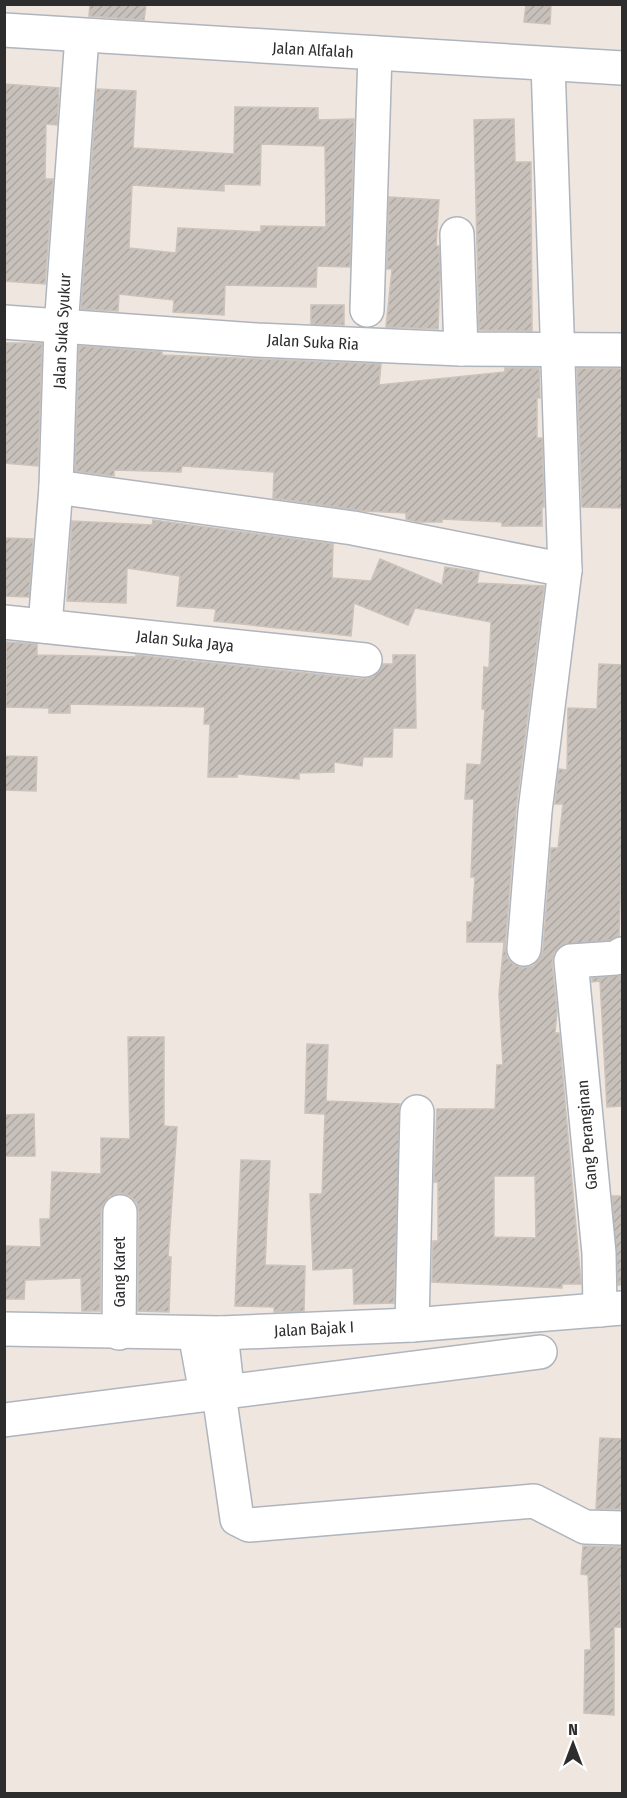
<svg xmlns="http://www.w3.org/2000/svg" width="627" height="1798" font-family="'Fira Sans Condensed',sans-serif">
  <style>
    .building { fill: url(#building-hatch); stroke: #cbc2b9; stroke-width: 1.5; fill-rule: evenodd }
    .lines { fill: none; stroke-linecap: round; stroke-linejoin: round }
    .minor-casing { stroke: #afb5bd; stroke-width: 36 }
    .minor { stroke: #fff; stroke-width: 33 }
    .labels { text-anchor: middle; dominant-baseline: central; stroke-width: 4.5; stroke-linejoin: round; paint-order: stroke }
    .street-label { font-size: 16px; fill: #2d2d2d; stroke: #fff }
  </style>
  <defs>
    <pattern id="building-hatch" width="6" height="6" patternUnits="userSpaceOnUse" patternTransform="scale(1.5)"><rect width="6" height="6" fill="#c8c1bb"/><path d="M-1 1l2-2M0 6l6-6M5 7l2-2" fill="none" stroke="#aca6a1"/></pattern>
  </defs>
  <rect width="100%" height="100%" fill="#efe6e0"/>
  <g class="building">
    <path d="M 90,4 L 146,4 L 144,20 L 89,16 Z"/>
    <path d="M 526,4 L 551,4 L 550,24 L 524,22 Z"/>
    <path d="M 4,84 L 59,88 L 57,125 L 46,124 L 45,179 L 53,179 L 45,284 L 4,281 Z"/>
    <path d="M 97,89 L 136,91 L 133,148 L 234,154 L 235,107 L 318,108 L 318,120 L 354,119 L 350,267 L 317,266 L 316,287 L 225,285 L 224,315 L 173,312 L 174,300 L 119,294 L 118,311 L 81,309 ZM 261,144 L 325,146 L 326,227 L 261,226 L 261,232 L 178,228 L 176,253 L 129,248 L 132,185 L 224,191 L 224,184 L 260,185 Z"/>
    <path d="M 514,119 L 515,162 L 531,162 L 532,331 L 479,330 L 474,120 Z"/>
    <path d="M 389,197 L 439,200 L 436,246 L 439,246 L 440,273 L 438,329 L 386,327 L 392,269 L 387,269 Z"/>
    <path d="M 311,305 L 344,305 L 344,325 L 311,324 Z"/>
    <path d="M 6,343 L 42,343 L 38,466 L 4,463 Z"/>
    <path d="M 79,346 L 162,352 L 162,355 L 381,364 L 379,385 L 505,372 L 505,368 L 539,368 L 540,398 L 537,398 L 537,438 L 542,438 L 544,507 L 542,507 L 542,526 L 502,526 L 502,522 L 442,519 L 442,522 L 418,522 L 406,519 L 406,513 L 364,511 L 273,498 L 274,472 L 182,466 L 181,472 L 114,470 L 114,476 L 75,471 Z"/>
    <path d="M 577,368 L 622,369 L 622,508 L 582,507 Z"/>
    <path d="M 153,520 L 333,544 L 332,578 L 371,581 L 380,559 L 442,585 L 445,567 L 479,572 L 477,583 L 544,586 L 516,809 L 505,948 L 507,958 L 513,964 L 522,968 L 533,966 L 540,959 L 543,950 L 551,848 L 558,848 L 563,804 L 555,804 L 559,769 L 567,770 L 568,708 L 597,709 L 599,664 L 622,665 L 622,832 L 619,936 L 610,940 L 561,945 L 554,953 L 552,962 L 557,1011 L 555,1033 L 559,1033 L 581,1284 L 562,1284 L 562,1288 L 432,1282 L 433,1241 L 438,1241 L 438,1182 L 434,1182 L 437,1109 L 495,1109 L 497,1065 L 503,1065 L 499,994 L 504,942 L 467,942 L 467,922 L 472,922 L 475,877 L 471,877 L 474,799 L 465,799 L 467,764 L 481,765 L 485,709 L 482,709 L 484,667 L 489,668 L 491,622 L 415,608 L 408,625 L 354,603 L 351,636 L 214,621 L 216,609 L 177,606 L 180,576 L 127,568 L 126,603 L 67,601 L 72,521 L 152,525 ZM 494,1176 L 535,1176 L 536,1238 L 494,1237 Z"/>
    <path d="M 4,538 L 33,539 L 29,597 L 4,596 Z"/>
    <path d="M 6,642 L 37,644 L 37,655 L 136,657 L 136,655 L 363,679 L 373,677 L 383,664 L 393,664 L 393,655 L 415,655 L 416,728 L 393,728 L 392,757 L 363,757 L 362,766 L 334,762 L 334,772 L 299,773 L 299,779 L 237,774 L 237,777 L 208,777 L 210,724 L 204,724 L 205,707 L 70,704 L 70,713 L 49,713 L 49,708 L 6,707 Z"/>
    <path d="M 4,756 L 37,757 L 36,791 L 4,790 Z"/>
    <path d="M 622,975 L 622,1106 L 607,1107 L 600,981 L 592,982 L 592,978 Z"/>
    <path d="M 128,1037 L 164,1037 L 164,1126 L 177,1127 L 168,1257 L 171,1257 L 169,1312 L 138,1311 L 139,1212 L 137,1203 L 130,1196 L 121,1193 L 110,1196 L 104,1203 L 101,1211 L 100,1311 L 82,1311 L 81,1278 L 25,1280 L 24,1299 L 4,1299 L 4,1246 L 41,1247 L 40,1219 L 50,1219 L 52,1172 L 101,1174 L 101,1138 L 130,1139 Z"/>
    <path d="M 307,1044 L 328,1045 L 326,1101 L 400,1104 L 394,1303 L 354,1304 L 353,1268 L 313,1270 L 310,1194 L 322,1194 L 325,1114 L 305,1113 Z"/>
    <path d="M 34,1114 L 35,1156 L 4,1156 L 4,1115 Z"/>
    <path d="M 241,1160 L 270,1161 L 265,1265 L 305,1266 L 304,1311 L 274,1312 L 274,1307 L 235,1306 Z"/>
    <path d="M 612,1196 L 622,1196 L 622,1285 L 618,1285 Z"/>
    <path d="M 600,1438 L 622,1439 L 622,1509 L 596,1509 Z"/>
    <path d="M 583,1546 L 622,1547 L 622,1579 L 620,1578 L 621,1627 L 614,1627 L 614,1715 L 584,1713 L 585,1650 L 591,1650 L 588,1575 L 581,1574 Z"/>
  </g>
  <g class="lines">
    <g class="minor-casing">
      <g id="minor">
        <path d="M 4,30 L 622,68"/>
        <path d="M 457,234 L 461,349"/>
        <path d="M 367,310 L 375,53"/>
        <path d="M 4,322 L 257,340 L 461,349 L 622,350"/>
        <path d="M 56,487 L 353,528 L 565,570 L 548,64"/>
        <path d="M 4,622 L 365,660"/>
        <path d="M 45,626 L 56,487 L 61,328 L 82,36"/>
        <path d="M 524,949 L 535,811 L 565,570"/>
        <path d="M 600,1310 L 599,1253 L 571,961 L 616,958 L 622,954"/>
        <path d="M 412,1325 L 417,1112"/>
        <path d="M 4,1329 L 221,1333 L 412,1325 L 622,1308"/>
        <path d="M 119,1333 L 120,1212"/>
        <path d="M 195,1333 L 204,1382 L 219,1394"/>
        <path d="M 221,1333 L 226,1379 L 219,1394 L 237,1519 L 249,1525 L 534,1501 L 585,1527 L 622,1528"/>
        <path d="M 4,1420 L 540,1352"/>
      </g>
    </g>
    <use href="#minor" class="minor"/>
  </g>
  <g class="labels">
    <g class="street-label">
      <text transform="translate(313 50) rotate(3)">Jalan Alfalah</text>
      <text transform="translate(62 331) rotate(-87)">Jalan Suka Syukur</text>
      <text transform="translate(313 342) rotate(3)">Jalan Suka Ria</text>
      <text transform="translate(185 641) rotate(6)">Jalan Suka Jaya</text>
      <text transform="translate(587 1135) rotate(-95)">Gang Peranginan</text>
      <text transform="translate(119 1272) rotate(-90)">Gang Karet</text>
      <text transform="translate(314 1329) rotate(-3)">Jalan Bajak I</text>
    </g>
  </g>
  <rect width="627" height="1798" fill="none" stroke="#2d2d2d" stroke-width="12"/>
  <g transform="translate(573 1744)" stroke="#ffffff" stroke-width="4.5" paint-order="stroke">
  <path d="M0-4.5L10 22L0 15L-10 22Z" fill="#2d2d2d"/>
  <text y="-9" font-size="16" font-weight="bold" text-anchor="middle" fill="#2d2d2d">N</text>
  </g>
</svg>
